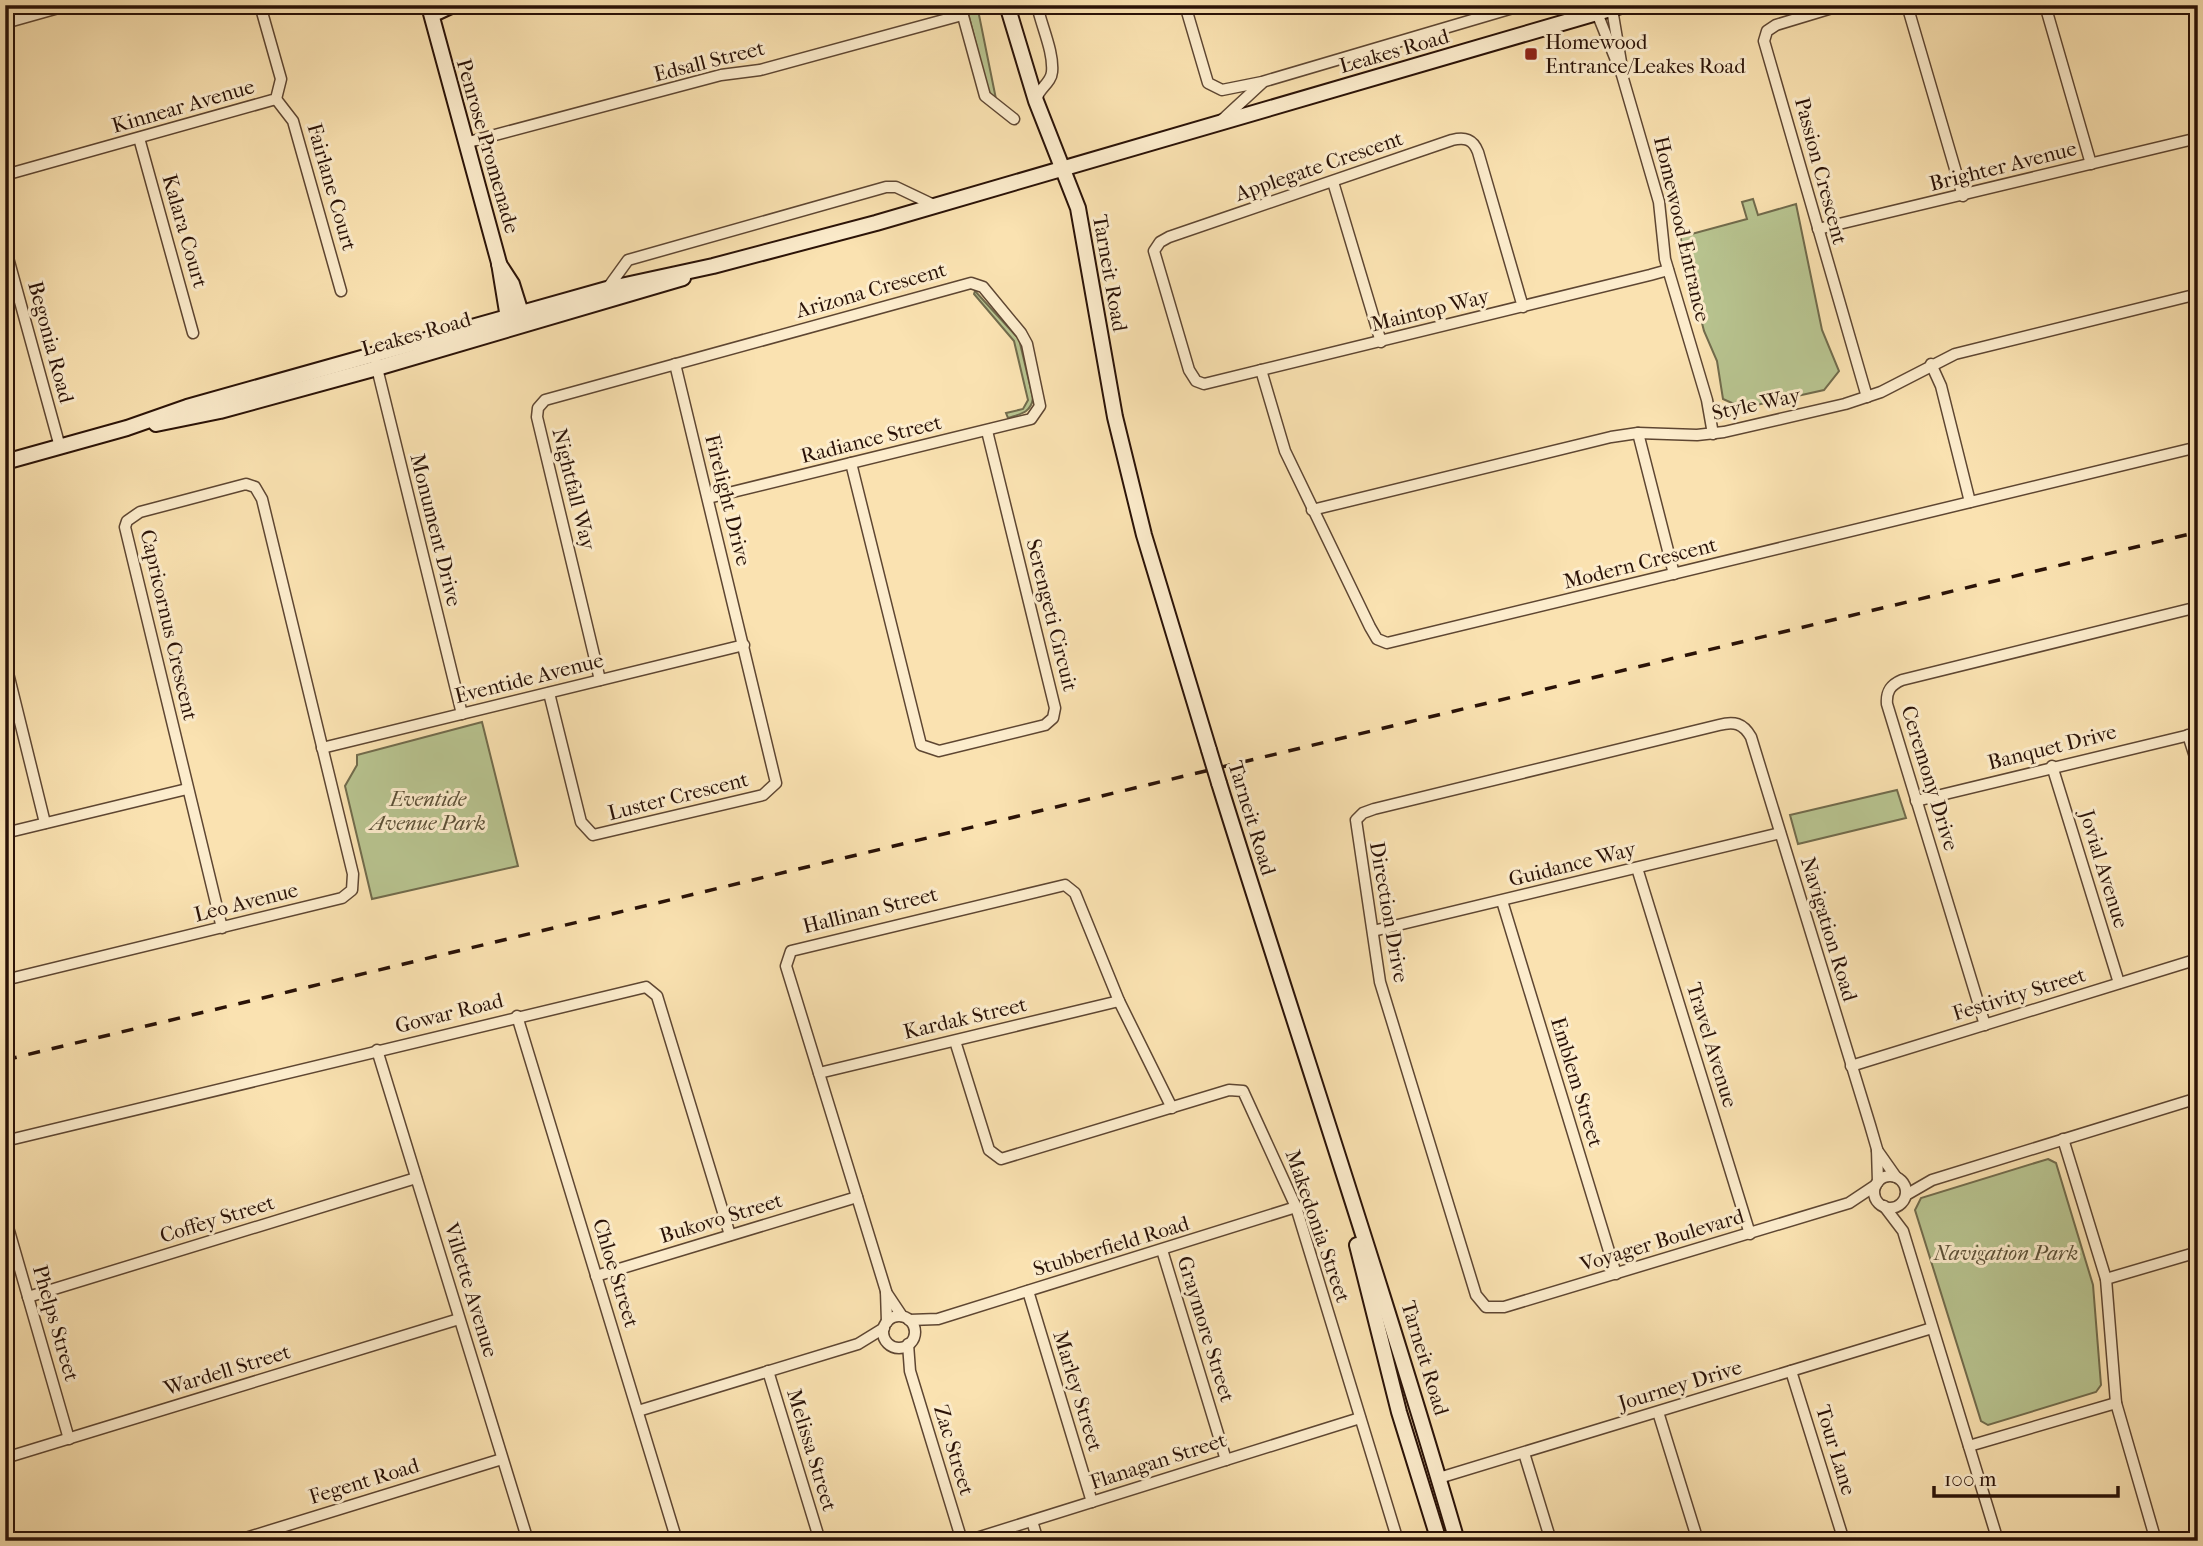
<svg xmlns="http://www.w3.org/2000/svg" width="2203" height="1546" font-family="'IM FELL French Canon',serif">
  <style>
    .green { fill: #b8c490; stroke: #716b4c; stroke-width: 2 }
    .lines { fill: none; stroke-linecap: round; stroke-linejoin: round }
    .street-casing { stroke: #5e4632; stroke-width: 13 }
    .secondary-casing { stroke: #2a1207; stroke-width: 18 }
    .street { stroke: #fceccc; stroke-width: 10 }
    .secondary { stroke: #fceccc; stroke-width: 14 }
    .rail { stroke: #2a1207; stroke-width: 3.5; stroke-dasharray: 12 12; stroke-linecap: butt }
    .secondary-bridge-casing { stroke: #2a1207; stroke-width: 18; stroke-linecap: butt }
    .secondary-bridge { stroke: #fceccc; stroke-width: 14 }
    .poi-dot { fill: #8f2418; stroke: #fceccc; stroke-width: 2.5 }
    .labels { text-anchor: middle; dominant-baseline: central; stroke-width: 6; stroke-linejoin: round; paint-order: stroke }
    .poi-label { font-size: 21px; fill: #2a1207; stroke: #fceccc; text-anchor: start }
    .street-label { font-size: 21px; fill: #2a1207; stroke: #fceccc }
    .park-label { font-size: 21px; font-style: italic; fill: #5c5037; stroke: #fceccc }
  </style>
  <rect width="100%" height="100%" fill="#fae2b1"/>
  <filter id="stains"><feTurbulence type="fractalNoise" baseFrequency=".00286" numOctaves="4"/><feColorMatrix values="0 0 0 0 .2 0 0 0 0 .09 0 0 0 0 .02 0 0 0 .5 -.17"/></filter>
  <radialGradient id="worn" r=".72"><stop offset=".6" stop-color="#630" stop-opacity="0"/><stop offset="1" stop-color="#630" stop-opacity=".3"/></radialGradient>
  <g class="green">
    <path d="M 966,5 L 977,5 L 996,99 L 988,91 Z"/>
    <path d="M 1753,199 L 1758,215 L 1796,204 L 1822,330 L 1839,371 L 1824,390 L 1743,408 L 1723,399 L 1717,361 L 1704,331 L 1681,240 L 1681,234 L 1688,235 L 1747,219 L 1742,202 Z"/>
    <path d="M 975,291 L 1019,339 L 1033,398 C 1031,413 1020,414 1008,418 L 1006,413 L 1023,409 L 1028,400 L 1014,341 L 974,294 Z"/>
    <path d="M 482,722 L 518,866 L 372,899 L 345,786 L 357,765 L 357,755 Z"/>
    <path d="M 1897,790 L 1906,818 L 1798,844 L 1790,815 Z"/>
    <path d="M 2048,1159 L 2056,1163 L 2093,1285 L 2101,1385 L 2096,1392 L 1988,1425 L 1981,1421 L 1915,1210 L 1921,1198 Z"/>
  </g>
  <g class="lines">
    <g class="street-casing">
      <g id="street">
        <path d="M 960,5 L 985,96 L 1014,119"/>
        <path d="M 1185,5 L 1208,83 L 1222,90 L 1262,82 L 1523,5"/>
        <path d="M 1842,5 L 1776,25 L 1767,31 L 1764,41 L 1867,397"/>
        <path d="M 1907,5 L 1963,196"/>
        <path d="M 2045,5 L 2091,164"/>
        <path d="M 1612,9 L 1622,68"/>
        <path d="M 1597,13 L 1622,75 L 1659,202 L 1665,259 L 1707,400 L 1713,434"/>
        <path d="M 5,23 L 69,5"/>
        <path d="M 276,99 L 293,121 L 341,291"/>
        <path d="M 1036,101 C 1037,89 1051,84 1052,72 C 1054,52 1041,25 1037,5"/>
        <path d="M 1222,120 L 1262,83"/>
        <path d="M 139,138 L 193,333"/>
        <path d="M 465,143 L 721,75 L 760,70 L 962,15"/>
        <path d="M 5,175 L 276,99 L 281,79 L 260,5"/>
        <path d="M 1333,182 L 1381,342"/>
        <path d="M 1818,229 L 2198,138"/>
        <path d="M 5,247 L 60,447"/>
        <path d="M 607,289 L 628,260 L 886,187 L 896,187 L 936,206"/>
        <path d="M 1523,307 L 1478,152 C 1473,139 1465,137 1452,140 L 1169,237 L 1160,242 L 1154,251 L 1189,370 L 1196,381 L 1204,384 L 1650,275 L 1668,270"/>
        <path d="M 376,364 L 462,714"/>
        <path d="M 1931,364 L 1941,386 L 1970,502"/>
        <path d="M 1261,370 L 1285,451 L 1370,627 L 1377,639 L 1387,643 L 2198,447"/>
        <path d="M 1638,433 L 1674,574"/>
        <path d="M 851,463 L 921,745 L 939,751 L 1045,725 L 1053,718 L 1055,708 L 987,431"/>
        <path d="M 1312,510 L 1611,437 L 1638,433 L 1697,435 L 1724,432 L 1845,404 L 1881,392 L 1955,354 L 2198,294"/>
        <path d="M 5,661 L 45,823"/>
        <path d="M 600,680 L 537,417 L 538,408 L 545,400 L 971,283 L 983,287 L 1021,333 L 1027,344 L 1040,406 L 1031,419 L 708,498"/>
        <path d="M 549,693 L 581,822 L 593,835 L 763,795 L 776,783 L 675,364"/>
        <path d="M 2188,735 L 2198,766"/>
        <path d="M 322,748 L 744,645"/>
        <path d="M 2052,766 L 2119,983"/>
        <path d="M 1916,801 L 2198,733"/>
        <path d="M 5,833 L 187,789"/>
        <path d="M 1637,868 L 1750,1234"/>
        <path d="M 1502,901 L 1616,1274"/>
        <path d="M 1373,931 L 1780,833"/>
        <path d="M 5,980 L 342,898 L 352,890 L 353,874 L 262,499 L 255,487 L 246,484 L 140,512 L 127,521 L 125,527 L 222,928"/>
        <path d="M 517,1016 L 677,1541"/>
        <path d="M 1985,1025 L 1887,704 C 1886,692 1890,685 1902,680 L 2198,607"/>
        <path d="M 955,1041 L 989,1150 L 1001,1159 L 1229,1090 L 1243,1091 L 1296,1207 L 1398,1541"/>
        <path d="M 377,1050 L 528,1541"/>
        <path d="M 1851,1066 L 2198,959"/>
        <path d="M 819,1073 L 1119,1001"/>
        <path d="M 2063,1139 L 2106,1279 L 2116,1403 L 2156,1541"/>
        <path d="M 5,1141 L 646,987 L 657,996 L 730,1235"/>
        <path d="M 1877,1150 L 1896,1177"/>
        <circle cx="1890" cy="1192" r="16"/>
        <path d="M 1876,1185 L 1849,1203 L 1504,1307 L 1486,1307 L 1476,1295 L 1380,982 L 1356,820 L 1363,813 L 1374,809 L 1719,725 C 1734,721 1743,723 1751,737 L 1870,1125 L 1877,1149 L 1878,1182"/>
        <path d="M 1906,1195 L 1932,1180 L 2198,1098"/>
        <path d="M 1884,1206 L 1903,1231 L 1998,1541"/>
        <path d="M 5,1217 L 69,1439"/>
        <path d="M 1162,1250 L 1226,1460"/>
        <path d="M 596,1276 L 857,1197"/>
        <path d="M 2106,1279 L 2198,1252"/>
        <path d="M 1028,1291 L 1092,1502"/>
        <path d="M 886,1292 L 902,1316"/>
        <path d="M 28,1297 L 416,1178"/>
        <circle cx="899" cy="1332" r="16"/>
        <path d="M 909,1320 L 938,1319 L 1296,1207"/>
        <path d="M 887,1322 L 886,1291 L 786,966 L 791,951 L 1065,885 L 1075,893 L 1119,1001 L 1172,1108"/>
        <path d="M 908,1344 L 910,1371 L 962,1541"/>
        <path d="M 768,1371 L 820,1541"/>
        <path d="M 1791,1371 L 1844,1541"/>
        <path d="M 638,1411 L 858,1344 L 884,1328"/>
        <path d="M 1658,1412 L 1698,1541"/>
        <path d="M 1969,1446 L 2116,1403"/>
        <path d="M 1524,1453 L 1551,1541"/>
        <path d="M 5,1458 L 459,1319"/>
        <path d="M 1439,1478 L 1932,1328"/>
        <path d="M 1032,1521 L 1038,1541"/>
        <path d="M 236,1541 L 502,1459"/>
        <path d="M 967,1541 L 1360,1418"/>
      </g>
    </g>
    <g class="secondary-casing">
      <g id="secondary">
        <path d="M 426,5 L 438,12 L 453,5"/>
        <path d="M 1007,5 L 1036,101 L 1078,208 L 1115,417 L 1144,535 L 1209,750"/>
        <path d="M 430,10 L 499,263 L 509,324"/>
        <path d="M 499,264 L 512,284 L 523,319"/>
        <path d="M 156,424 L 220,411 L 377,368 L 683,278"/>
        <path d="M 5,462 L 127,428 L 187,407 L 607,289 L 713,266 L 876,223 L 1624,5"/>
        <path d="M 1219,783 C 1298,1036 1383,1287 1457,1541"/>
        <path d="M 1357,1245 L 1399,1412 L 1439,1541"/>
      </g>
    </g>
    <use href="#street" class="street"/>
    <use href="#secondary" class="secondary"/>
    <path class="rail" d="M 5,1060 L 2198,532"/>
    <g class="secondary-bridge-casing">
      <path id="secondary-bridge" d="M 1209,750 L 1219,783"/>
    </g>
    <use href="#secondary-bridge" class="secondary-bridge"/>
  </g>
  <rect class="poi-dot" x="1524" y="47" width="14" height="14" rx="3.5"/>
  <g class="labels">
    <g class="poi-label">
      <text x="1545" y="42">Homewood<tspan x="1545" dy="24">Entrance/Leakes Road</tspan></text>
    </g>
    <g class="street-label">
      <text transform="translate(1394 51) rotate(-16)">Leakes Road</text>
      <text transform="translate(709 61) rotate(-14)">Edsall Street</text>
      <text transform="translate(183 106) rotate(-16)">Kinnear Avenue</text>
      <text transform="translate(488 146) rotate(74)">Penrose Promenade</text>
      <text transform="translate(1319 166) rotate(-19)">Applegate Crescent</text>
      <text transform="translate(2003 166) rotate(-14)">Brighter Avenue</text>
      <text transform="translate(1821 171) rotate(75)">Passion Crescent</text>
      <text transform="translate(332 187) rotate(74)">Fairlane Court</text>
      <text transform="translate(1682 229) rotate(77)">Homewood Entrance</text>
      <text transform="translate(185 231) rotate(74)">Kalara Court</text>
      <text transform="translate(1110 273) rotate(80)">Tarneit Road</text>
      <text transform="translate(871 290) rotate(-16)">Arizona Crescent</text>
      <text transform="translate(1430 310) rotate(-14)">Maintop Way</text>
      <text transform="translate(416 334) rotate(-16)">Leakes Road</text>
      <text transform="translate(51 342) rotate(75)">Begonia Road</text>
      <text transform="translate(1756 404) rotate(-12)">Style Way</text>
      <text transform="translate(871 439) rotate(-14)">Radiance Street</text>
      <text transform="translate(574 489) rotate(76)">Nightfall Way</text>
      <text transform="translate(728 500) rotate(76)">Firelight Drive</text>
      <text transform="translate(436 530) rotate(76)">Monument Drive</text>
      <text transform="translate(1640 563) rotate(-14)">Modern Crescent</text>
      <text transform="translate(1052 615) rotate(76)">Serengeti Circuit</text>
      <text transform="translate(169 625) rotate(77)">Capricornus Crescent</text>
      <text transform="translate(529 678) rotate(-14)">Eventide Avenue</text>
      <text transform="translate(2052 747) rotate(-14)">Banquet Drive</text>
      <text transform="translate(1930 778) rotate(73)">Ceremony Drive</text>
      <text transform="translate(678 796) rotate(-14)">Luster Crescent</text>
      <text transform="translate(1252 818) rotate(73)">Tarneit Road</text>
      <text transform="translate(1572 864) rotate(-14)">Guidance Way</text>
      <text transform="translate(2104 869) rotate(73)">Jovial Avenue</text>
      <text transform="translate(246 902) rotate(-14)">Leo Avenue</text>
      <text transform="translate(870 910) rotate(-14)">Hallinan Street</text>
      <text transform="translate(1389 912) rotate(80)">Direction Drive</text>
      <text transform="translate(1829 929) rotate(73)">Navigation Road</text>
      <text transform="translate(2019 994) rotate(-17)">Festivity Street</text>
      <text transform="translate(449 1013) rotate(-14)">Gowar Road</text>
      <text transform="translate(965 1018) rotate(-13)">Kardak Street</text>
      <text transform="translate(1712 1045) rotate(73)">Travel Avenue</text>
      <text transform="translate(1577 1082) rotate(73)">Emblem Street</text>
      <text transform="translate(721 1218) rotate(-17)">Bukovo Street</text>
      <text transform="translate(217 1219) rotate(-17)">Coffey Street</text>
      <text transform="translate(1318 1226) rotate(71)">Makedonia Street</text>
      <text transform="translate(1662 1240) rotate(-17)">Voyager Boulevard</text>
      <text transform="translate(1111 1246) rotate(-17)">Stubberfield Road</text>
      <text transform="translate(616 1273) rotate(73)">Chloe Street</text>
      <text transform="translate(471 1290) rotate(73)">Villette Avenue</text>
      <text transform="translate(56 1323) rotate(74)">Phelps Street</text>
      <text transform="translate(1206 1329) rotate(73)">Graymore Street</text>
      <text transform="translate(1425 1358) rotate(73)">Tarneit Road</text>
      <text transform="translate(227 1370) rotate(-17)">Wardell Street</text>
      <text transform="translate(1680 1385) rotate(-17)">Journey Drive</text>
      <text transform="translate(1078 1391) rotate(73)">Marley Street</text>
      <text transform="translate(812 1450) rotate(73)">Melissa Street</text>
      <text transform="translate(954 1450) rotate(73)">Zac Street</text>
      <text transform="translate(1836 1450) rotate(73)">Tour Lane</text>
      <text transform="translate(1158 1461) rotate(-18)">Flanagan Street</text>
      <text transform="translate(364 1481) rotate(-17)">Fegent Road</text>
    </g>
    <g class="park-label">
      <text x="428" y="799">Eventide<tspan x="428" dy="24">Avenue Park</tspan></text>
      <text x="2006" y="1253">Navigation Park</text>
    </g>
  </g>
  <rect width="2203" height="1546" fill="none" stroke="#fae2b1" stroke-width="28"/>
  <rect x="7" y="7" width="2189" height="1532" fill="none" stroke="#2a1207" stroke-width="3.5"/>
  <rect x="14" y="14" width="2175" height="1518" fill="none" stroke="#2a1207" stroke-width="2"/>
  <path d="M1934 1486v10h184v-10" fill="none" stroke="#2a1207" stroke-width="3.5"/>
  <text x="1944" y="1486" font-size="21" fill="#2a1207" stroke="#fceccc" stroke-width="5" paint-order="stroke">100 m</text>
  <rect width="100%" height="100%" filter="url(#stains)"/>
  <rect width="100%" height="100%" fill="url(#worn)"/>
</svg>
